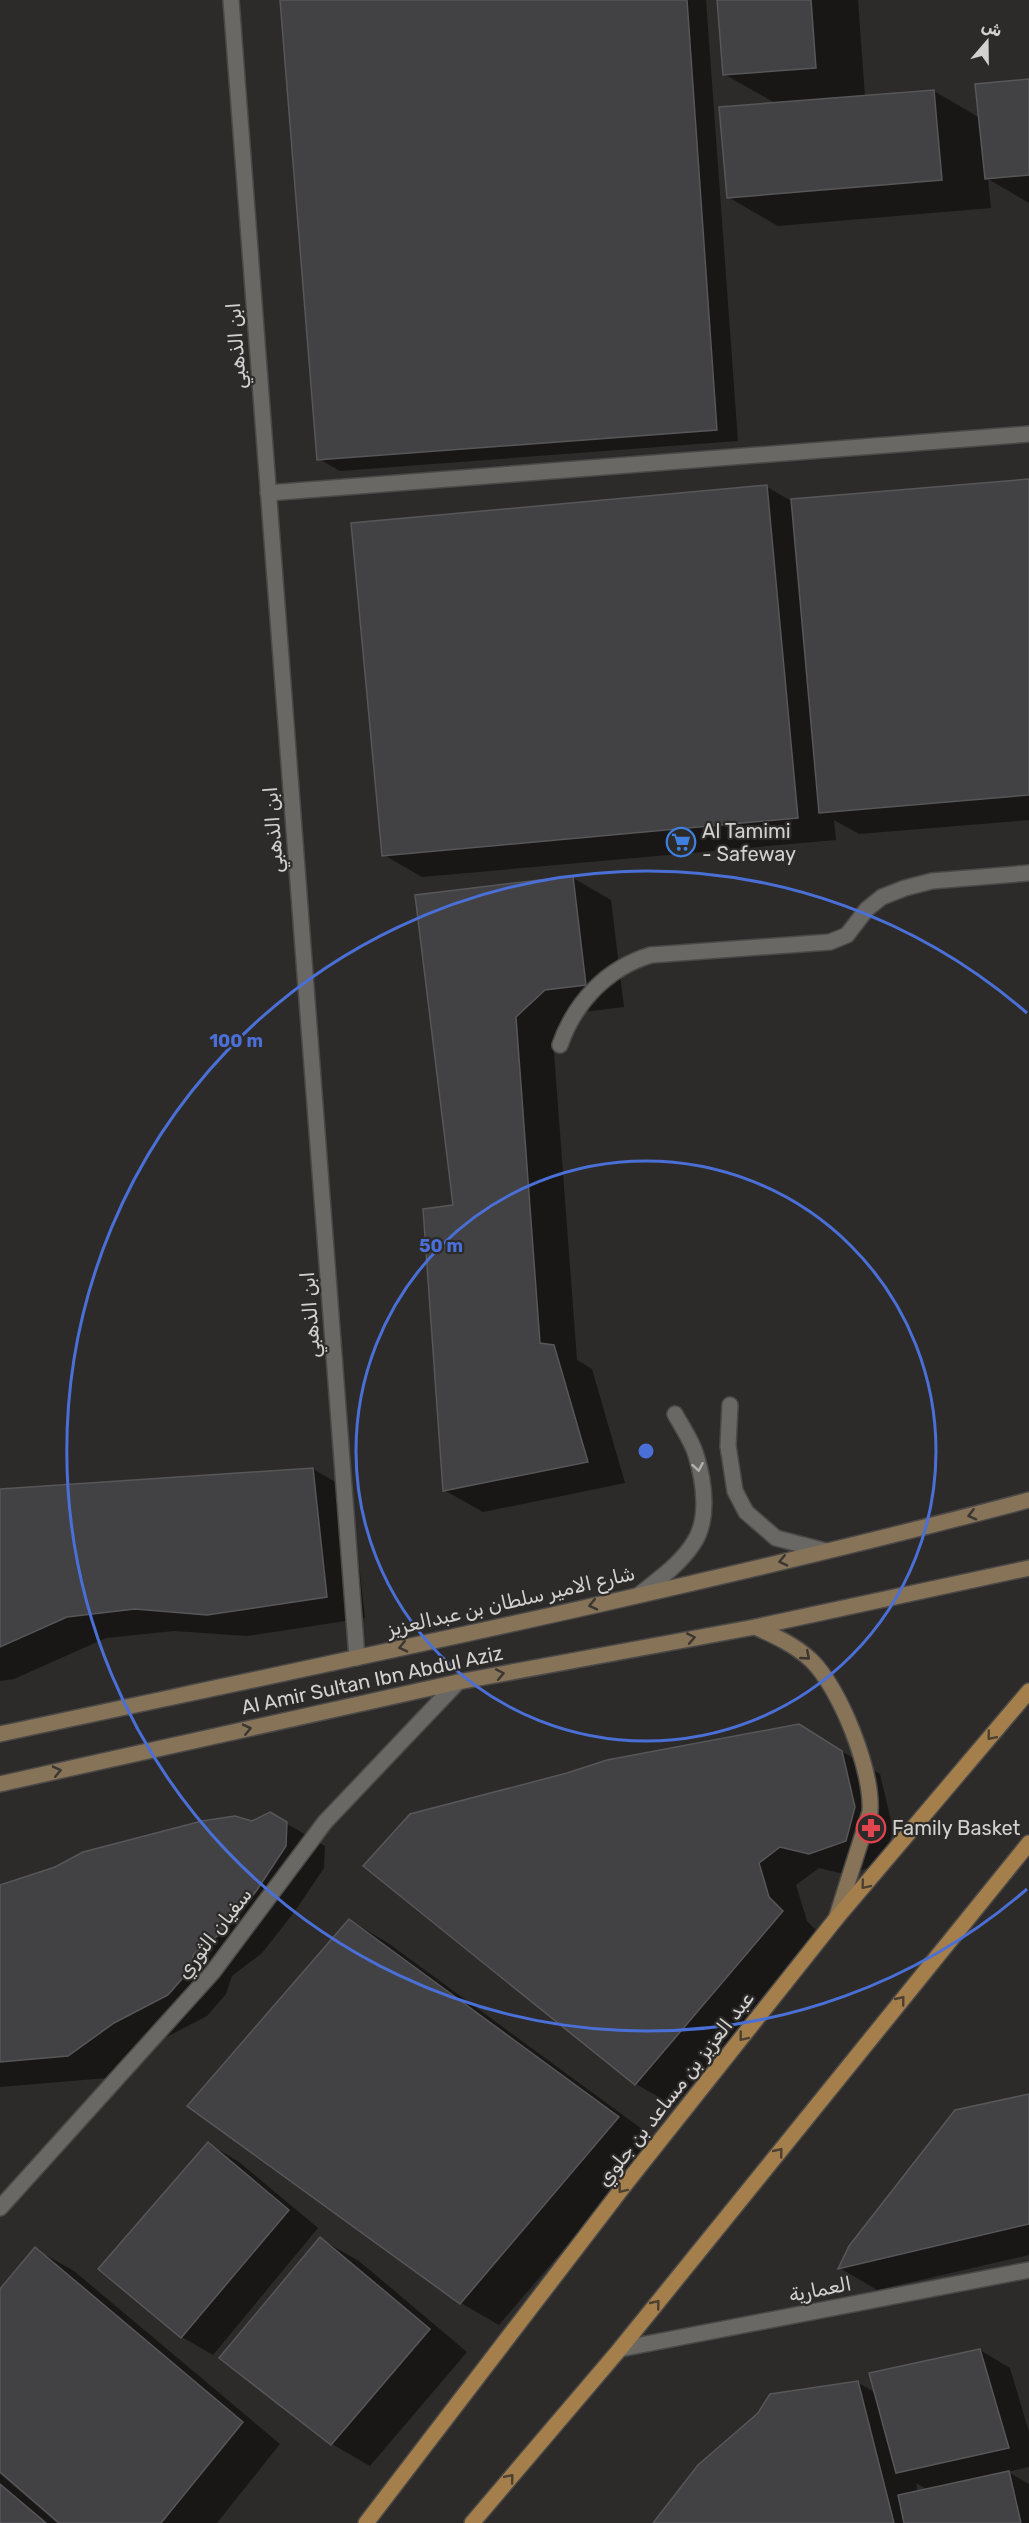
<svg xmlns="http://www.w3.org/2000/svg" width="1029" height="2523" font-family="Rubik,Cairo,sans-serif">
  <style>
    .shadow { fill: #0007; fill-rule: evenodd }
    .building { fill: #424244; stroke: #575659; stroke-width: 1.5 }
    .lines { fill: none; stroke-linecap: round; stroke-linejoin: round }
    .lane-casing { stroke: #4a4947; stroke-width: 18 }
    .street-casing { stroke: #4a4947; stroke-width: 18 }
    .secondary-casing { stroke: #4a4947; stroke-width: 18 }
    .primary-casing { stroke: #4a4947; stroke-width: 18 }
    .lane { stroke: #696865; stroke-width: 15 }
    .street { stroke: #696865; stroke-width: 15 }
    .secondary { stroke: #877358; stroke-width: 15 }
    .primary { stroke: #a57f4b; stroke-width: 15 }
    .oneway { stroke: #b2b2af }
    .oneway2 { stroke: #3a3630 }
    .oneway3 { stroke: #4b4032 }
    .ring { fill: none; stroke: #4a6fd6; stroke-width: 3 }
    .labels { text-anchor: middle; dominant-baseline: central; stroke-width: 4.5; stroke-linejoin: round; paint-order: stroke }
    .street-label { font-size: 20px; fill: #d2d1cf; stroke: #2d2b29 }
    .poi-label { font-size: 20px; fill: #d2d1cf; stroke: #2d2b29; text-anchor: start }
    .centre { fill: #4a6fd6; stroke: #2d2b29; stroke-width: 3 }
    .ring-label { font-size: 18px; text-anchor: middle; font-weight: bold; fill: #4a6fd6; stroke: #2d2b29; stroke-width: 4.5; stroke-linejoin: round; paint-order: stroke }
  </style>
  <rect width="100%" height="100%" fill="#2d2b29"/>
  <g class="shadow">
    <path d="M 282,0 L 706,0 L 738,441 L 340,471 L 319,459 Z"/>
    <path d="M 719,0 L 858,0 L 865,97 L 934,91 L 980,118 L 1029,81 L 1029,203 L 988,179 L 991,208 L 778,226 L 728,197 L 777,104 L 724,74 Z"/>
    <path d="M 1029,480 L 1029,820 L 859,834 L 834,820 L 836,840 L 422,877 L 384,855 L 767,487 L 793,502 Z"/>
    <path d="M 573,878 L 611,900 L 624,1007 L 583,1012 L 553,1039 L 577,1360 L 592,1369 L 625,1483 L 483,1512 L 444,1490 L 455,1206 L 416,897 Z"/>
    <path d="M 313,1469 L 351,1491 L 365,1618 L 247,1636 L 174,1631 L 106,1638 L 14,1679 L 0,1681 L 0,1491 Z"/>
    <path d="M 799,1726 L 880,1774 L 893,1829 L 884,1862 L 848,1875 L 819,1868 L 796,1885 L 807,1921 L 820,1934 L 674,2106 L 636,2084 L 366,1865 Z"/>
    <path d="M 270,1814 L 325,1846 L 324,1868 L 295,1911 L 262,1953 L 232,1976 L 226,1994 L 207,2016 L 153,2044 L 107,2078 L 0,2087 L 0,1887 L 252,1822 Z"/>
    <path d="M 349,1920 L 388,1943 L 657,2140 L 499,2325 L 461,2303 Z"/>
    <path d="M 1029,2095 L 1029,2255 L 877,2290 L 840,2268 Z"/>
    <path d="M 209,2144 L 239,2162 L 318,2228 L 213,2355 L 182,2337 L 101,2269 Z"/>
    <path d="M 320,2239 L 359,2261 L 467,2352 L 370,2466 L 332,2444 L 221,2358 Z"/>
    <path d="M 35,2249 L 74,2271 L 280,2444 L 217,2523 L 62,2523 L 0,2470 L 0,2292 Z"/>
    <path d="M 980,2350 L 1010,2368 L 1029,2432 L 1029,2467 L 1008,2472 L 1029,2484 L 1029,2523 L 655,2523 L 857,2382 L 876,2393 ZM 916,2483 L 928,2490 L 918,2492 Z"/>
    <path d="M 0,2474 L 57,2523 L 0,2523 Z"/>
  </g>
  <g class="building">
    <path d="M 280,0 L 687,0 L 717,430 L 317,460 Z"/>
    <path d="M 717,0 L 811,0 L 816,68 L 723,75 Z"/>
    <path d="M 1029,79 L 1029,175 L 985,179 L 975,84 Z"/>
    <path d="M 934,90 L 942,180 L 727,198 L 719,107 Z"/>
    <path d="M 1029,479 L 1029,795 L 819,813 L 791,499 Z"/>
    <path d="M 767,485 L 798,818 L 382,856 L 351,523 Z"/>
    <path d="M 573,876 L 586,985 L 545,990 L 516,1017 L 540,1343 L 554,1345 L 588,1462 L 443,1491 L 423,1209 L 453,1205 L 415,895 Z"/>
    <path d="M 313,1468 L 327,1597 L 207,1615 L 135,1609 L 67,1617 L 0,1647 L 0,1489 Z"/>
    <path d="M 799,1724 L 842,1751 L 855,1807 L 846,1841 L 809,1854 L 780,1847 L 759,1863 L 769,1897 L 783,1911 L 635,2085 L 363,1866 L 410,1814 L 567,1773 L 607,1760 Z"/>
    <path d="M 270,1812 L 287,1822 L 286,1846 L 257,1890 L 224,1931 L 194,1954 L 188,1972 L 168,1995 L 114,2023 L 68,2056 L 0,2062 L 0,1885 L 55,1867 L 83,1852 L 202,1821 L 235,1816 L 252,1821 Z"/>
    <path d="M 349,1919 L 619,2117 L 460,2304 L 187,2106 Z"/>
    <path d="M 1029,2094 L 1029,2224 L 838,2269 L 849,2246 L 955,2110 Z"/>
    <path d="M 208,2142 L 289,2210 L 181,2338 L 98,2269 Z"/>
    <path d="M 320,2237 L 430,2329 L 331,2445 L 219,2358 Z"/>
    <path d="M 35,2247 L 243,2422 L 161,2523 L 59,2523 L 0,2472 L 0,2289 Z"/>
    <path d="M 980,2349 L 1009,2448 L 896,2473 L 869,2373 Z"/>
    <path d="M 858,2381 L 894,2523 L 653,2523 L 698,2465 L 758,2413 L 770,2394 Z"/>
    <path d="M 1009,2471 L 1021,2523 L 904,2523 L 898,2495 Z"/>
    <path d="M 0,2484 L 46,2523 L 0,2523 Z"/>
  </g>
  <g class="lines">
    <g class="lane-casing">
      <g id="lane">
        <path d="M 560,1045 C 575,1002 607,968 651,955 L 830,942 L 847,935 L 867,909 L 882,897 L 905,888 L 932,881 L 1029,873"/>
        <path d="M 730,1405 L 728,1446 L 735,1491 L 746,1512 L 776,1538 L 826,1551"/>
        <path d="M 640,1594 C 659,1579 680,1564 693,1544 C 710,1520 704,1481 696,1455 C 692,1441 682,1427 675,1414"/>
        <path d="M 0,2208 L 212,1973 L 325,1822 L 458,1682"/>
      </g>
    </g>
    <g class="street-casing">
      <g id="street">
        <path d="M 231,0 L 357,1658"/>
        <path d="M 268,493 L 1029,434"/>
        <path d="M 620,2349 L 1029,2270"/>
      </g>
    </g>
    <g class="secondary-casing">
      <g id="secondary">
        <path d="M 755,1627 C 775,1636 795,1645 811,1660 C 840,1688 873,1771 870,1812 L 836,1919"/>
        <path d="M 0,1734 C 344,1660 689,1590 1029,1500"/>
        <path d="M 0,1784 L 458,1682 L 755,1627 L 1029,1568"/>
      </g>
    </g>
    <g class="primary-casing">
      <g id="primary">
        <path d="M 366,2523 L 624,2186 L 835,1920 L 1029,1691"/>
        <path d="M 472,2523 L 620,2349 L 1029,1843"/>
      </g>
    </g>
    <use href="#lane" class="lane"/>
    <use href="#street" class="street"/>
    <use href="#secondary" class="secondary"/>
    <use href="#primary" class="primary"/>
  </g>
  <defs><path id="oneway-chevron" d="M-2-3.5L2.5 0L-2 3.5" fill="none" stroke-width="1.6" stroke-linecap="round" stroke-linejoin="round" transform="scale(1.5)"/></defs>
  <use class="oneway" href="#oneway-chevron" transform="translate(698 1467) rotate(80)"/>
  <g class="oneway2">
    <use href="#oneway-chevron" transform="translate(972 1515) rotate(166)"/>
    <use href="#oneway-chevron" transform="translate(783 1561) rotate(167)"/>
    <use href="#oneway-chevron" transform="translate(593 1605) rotate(167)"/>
    <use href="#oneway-chevron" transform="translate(691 1638) rotate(-11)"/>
    <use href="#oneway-chevron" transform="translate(403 1647) rotate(167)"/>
    <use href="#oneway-chevron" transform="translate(806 1656) rotate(41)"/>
    <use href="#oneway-chevron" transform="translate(500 1674) rotate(-11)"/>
    <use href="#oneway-chevron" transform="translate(247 1729) rotate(-13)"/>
    <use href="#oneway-chevron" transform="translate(57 1771) rotate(-13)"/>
  </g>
  <g class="oneway3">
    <use href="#oneway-chevron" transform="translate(991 1736) rotate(130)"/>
    <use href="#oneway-chevron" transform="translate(865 1885) rotate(130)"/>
    <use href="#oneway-chevron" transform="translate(901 2000) rotate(-51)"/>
    <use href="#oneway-chevron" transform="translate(743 2037) rotate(128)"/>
    <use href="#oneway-chevron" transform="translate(779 2152) rotate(-51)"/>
    <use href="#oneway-chevron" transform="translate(622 2189) rotate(128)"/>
    <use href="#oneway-chevron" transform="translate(656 2304) rotate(-51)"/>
    <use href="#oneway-chevron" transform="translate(510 2478) rotate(-50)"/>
  </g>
  <g class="ring">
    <circle cx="646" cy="1451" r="290"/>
    <path d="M1027 1889A580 580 0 1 1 1027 1013"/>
  </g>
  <defs>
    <g id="supermarket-ring" transform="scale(1.5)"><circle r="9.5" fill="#2d2b29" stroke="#3f7fe0" stroke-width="1.5"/><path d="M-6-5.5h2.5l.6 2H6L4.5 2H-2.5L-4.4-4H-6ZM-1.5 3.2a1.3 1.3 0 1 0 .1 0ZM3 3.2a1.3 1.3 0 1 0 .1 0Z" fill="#3f7fe0"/></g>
    <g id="pharmacy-ring" transform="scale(1.5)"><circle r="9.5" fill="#2d2b29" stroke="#e0444e" stroke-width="1.5"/><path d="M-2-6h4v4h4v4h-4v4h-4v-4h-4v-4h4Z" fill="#e0444e"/></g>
  </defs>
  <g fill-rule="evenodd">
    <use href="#supermarket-ring" x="681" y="842"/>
    <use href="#pharmacy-ring" x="871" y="1828"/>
  </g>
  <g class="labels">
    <g class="street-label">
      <text transform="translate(236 346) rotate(-94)">ابن الذهبي</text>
      <text transform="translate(273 830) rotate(-94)">ابن الذهبي</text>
      <text transform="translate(310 1315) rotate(-94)">ابن الذهبي</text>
      <text transform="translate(511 1601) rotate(-13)">شارع الامير سلطان بن عبدالعزيز</text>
      <text transform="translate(372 1680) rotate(-12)">Al Amir Sultan Ibn Abdul Aziz</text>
      <text transform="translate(214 1933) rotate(-52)">سفيان الثوري</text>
      <text transform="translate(675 2089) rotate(-52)">عبد العزيز بن مساعد بن جلوي</text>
      <text transform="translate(820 2289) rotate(-11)">العمارية</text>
    </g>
    <g class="poi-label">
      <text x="702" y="831">Al Tamimi<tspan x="702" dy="23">- Safeway</tspan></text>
      <text x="892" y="1828">Family Basket</text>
    </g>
  </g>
  <circle cx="646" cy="1451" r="9" class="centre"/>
  <g class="ring-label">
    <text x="236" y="1047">100 m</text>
    <text x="441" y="1252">50 m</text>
  </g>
  <g transform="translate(987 42) rotate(20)" stroke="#2d2b29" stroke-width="4.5" paint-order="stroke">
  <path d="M0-4.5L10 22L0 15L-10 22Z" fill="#d2d1cf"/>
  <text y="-9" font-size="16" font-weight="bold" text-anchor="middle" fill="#d2d1cf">ش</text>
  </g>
</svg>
